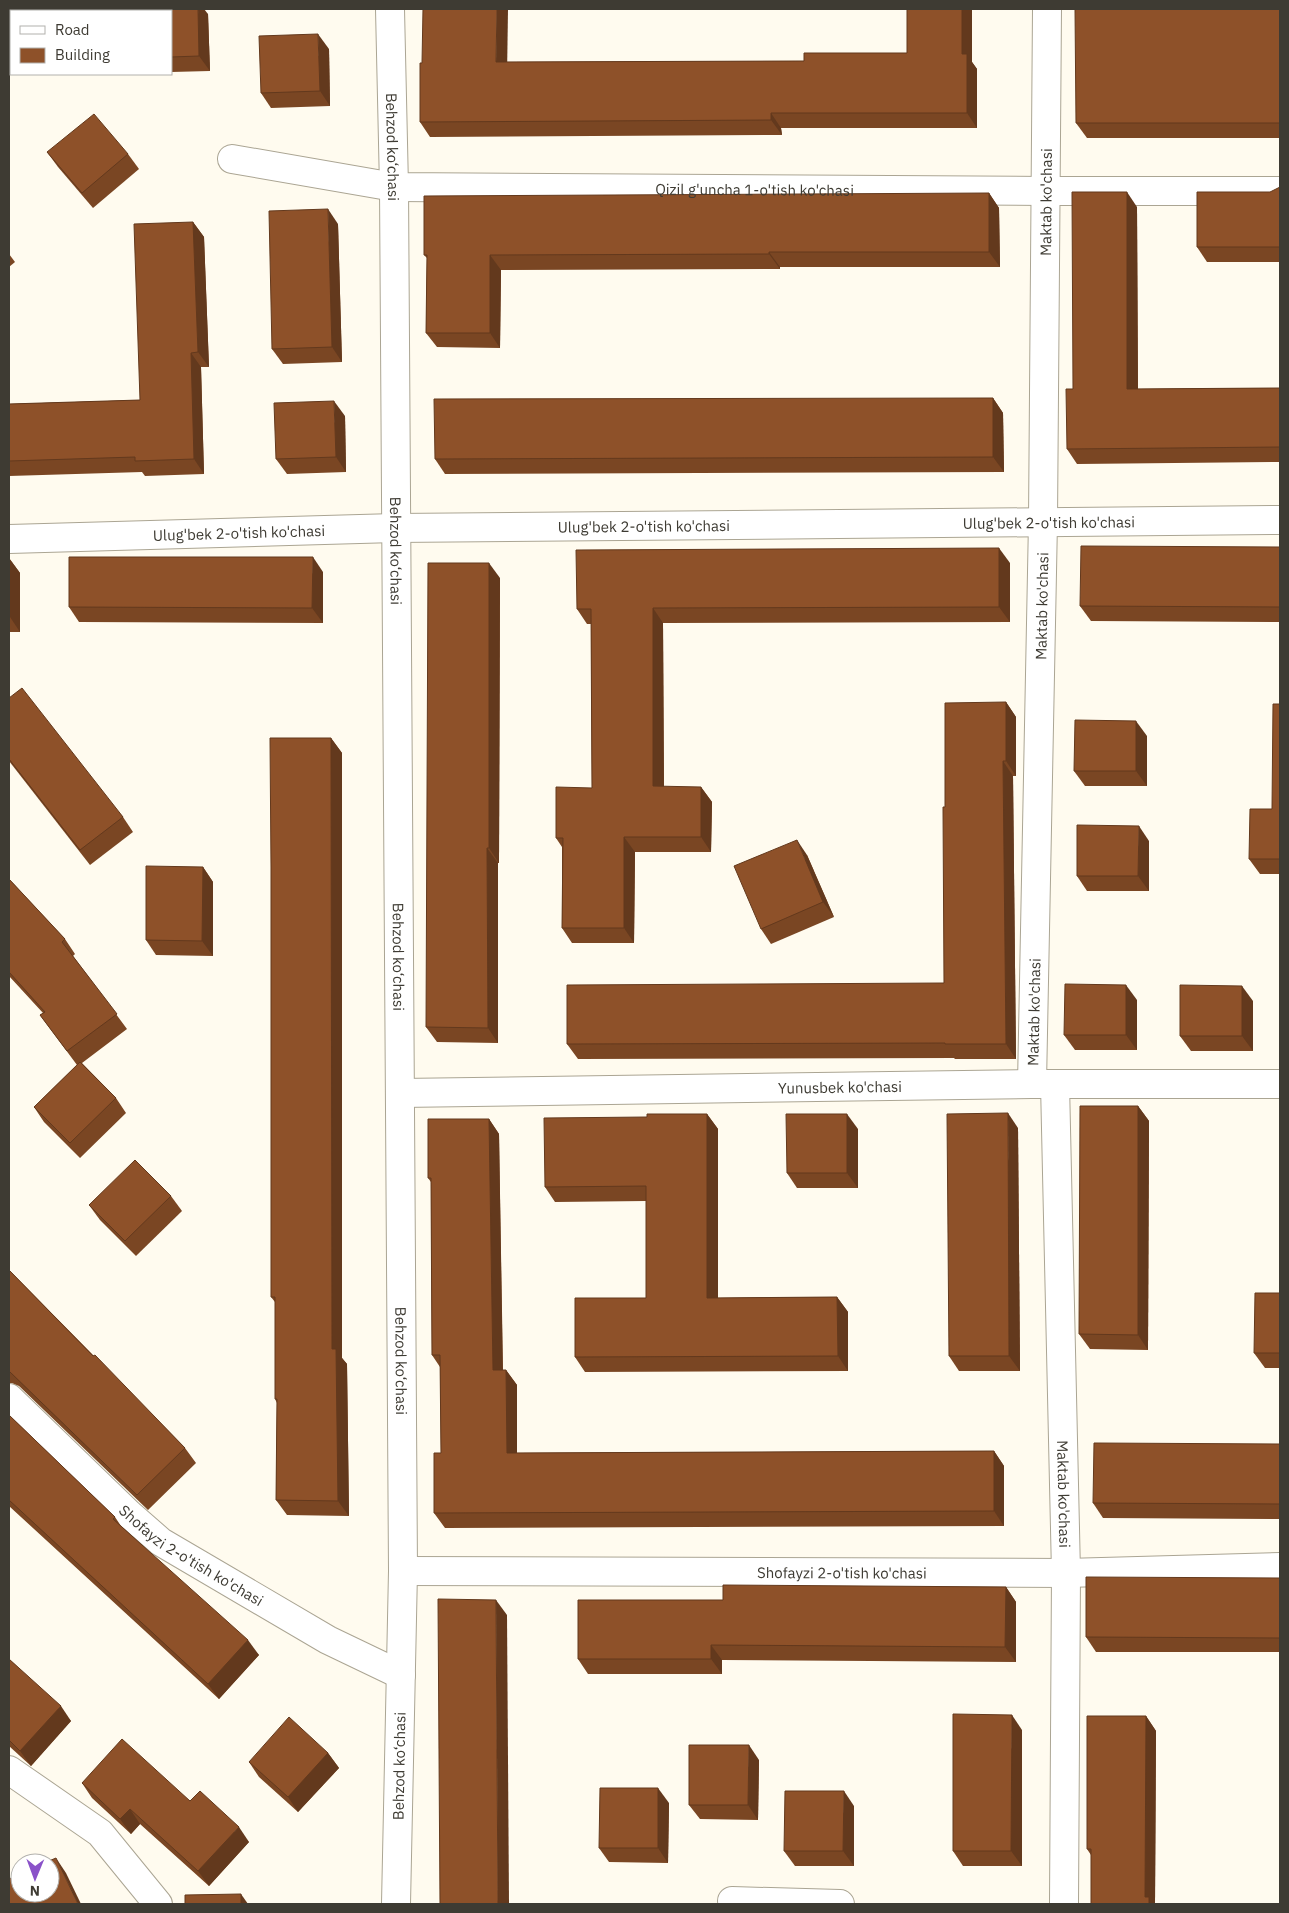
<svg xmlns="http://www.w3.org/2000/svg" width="1289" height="1913" font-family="'IBM Plex Sans',sans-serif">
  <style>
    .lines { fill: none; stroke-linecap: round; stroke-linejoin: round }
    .street-casing { stroke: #aba593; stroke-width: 30 }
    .street { stroke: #fff; stroke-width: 28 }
    .wall { fill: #7a4623 }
    .shaded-wall { fill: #63391d }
    .building { fill: #8e5129; stroke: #63391d }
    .labels { text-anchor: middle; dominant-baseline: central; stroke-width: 5; stroke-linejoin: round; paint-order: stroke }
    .street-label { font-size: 15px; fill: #3e3b33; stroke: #fff }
  </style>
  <rect width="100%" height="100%" fill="#fffbef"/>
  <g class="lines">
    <g class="street-casing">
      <g id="street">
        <path id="s1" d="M 390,9 L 394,187 L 403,1571 L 396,1904"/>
        <path id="s2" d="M 232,159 L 394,187 L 1046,191 L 1280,191"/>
        <path id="s3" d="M 9,539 L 395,528 L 1280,520"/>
        <path id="s4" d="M 1032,1084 L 1043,521 L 1047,9"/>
        <path id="s5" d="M 1055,1084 L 1066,1573 L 1064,1904"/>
        <path id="s6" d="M 400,1093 L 1032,1084 L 1280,1084"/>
        <path id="s7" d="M 9,1398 L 129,1514 L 161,1542 L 328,1640 L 401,1675"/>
        <path id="s8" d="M 403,1571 L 1066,1573 L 1280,1567"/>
        <path d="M 9,1770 L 100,1833 L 158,1904"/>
        <path d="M 732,1901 L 840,1904"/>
      </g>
    </g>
    <use href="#street" class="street"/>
  </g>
  <g class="wall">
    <path d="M 907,9 L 972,9 L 972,62 L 977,69 L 977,128 L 781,128 L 782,135 L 430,137 L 420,122 L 507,62 L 804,61 L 907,53 Z"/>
    <path d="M 1280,9 L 1280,138 L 1087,138 L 1076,123 Z"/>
    <path d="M 171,11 L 208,14 L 210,71 L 171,72 Z"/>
    <path d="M 329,49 L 330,106 L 271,108 L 261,93 Z"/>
    <path d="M 47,152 L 128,154 L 139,169 L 93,208 L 58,167 Z"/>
    <path d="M 1280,187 L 1280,262 L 1207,262 L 1197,247 Z"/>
    <path d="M 989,193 L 999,208 L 1000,267 L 780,267 L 780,269 L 501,270 L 500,348 L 437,347 L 426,333 L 427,258 L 424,255 Z"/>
    <path d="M 1137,207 L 1138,389 L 1280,388 L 1280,462 L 1077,464 L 1067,449 L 1073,389 Z"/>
    <path d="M 193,222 L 204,237 L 209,367 L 201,367 L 204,474 L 145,476 L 142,472 L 9,476 L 9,404 L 140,400 Z"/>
    <path d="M 338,224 L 342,362 L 283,364 L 272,349 Z"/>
    <path d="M 9,254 L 15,262 L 9,267 Z"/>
    <path d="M 993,398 L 1003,413 L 1004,472 L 445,474 L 435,459 Z"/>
    <path d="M 345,416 L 346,472 L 287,474 L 276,459 Z"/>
    <path d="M 1280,547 L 1280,622 L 1091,621 L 1080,606 Z"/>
    <path d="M 9,558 L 20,573 L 20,632 L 9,632 Z"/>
    <path d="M 1010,563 L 1010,622 L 663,623 L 664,787 L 701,787 L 712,802 L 711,852 L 635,852 L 634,943 L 572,943 L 562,928 L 562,847 L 556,838 L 592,788 L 591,624 L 587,624 L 577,609 Z"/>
    <path d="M 323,572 L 323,623 L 79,622 L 69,607 Z"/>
    <path d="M 500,578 L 499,863 L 498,863 L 498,1043 L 437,1042 L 426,1027 Z"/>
    <path d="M 9,698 L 123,817 L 133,832 L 90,865 L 9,761 Z"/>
    <path d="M 1006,702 L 1016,717 L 1016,776 L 1013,776 L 1016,1059 L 955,1059 L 954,1058 L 578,1059 L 567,1044 L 944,983 L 945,807 Z"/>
    <path d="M 1280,704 L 1280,874 L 1260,874 L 1249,859 L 1272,809 Z"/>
    <path d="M 1147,736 L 1147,786 L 1085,786 L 1074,771 Z"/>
    <path d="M 331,738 L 342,753 L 342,1358 L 347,1364 L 349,1516 L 287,1515 L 276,1500 L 277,1403 L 275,1399 L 275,1302 L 271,1297 Z"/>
    <path d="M 1149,841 L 1149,891 L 1087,891 L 1077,876 Z"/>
    <path d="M 807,855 L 834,917 L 771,944 L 761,929 Z"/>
    <path d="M 203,867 L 213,882 L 213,956 L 156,955 L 146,940 Z"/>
    <path d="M 9,879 L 65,939 L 75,954 L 73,956 L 127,1029 L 82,1063 L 116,1098 L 126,1113 L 80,1158 L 44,1122 L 34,1107 L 77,1065 L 40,1015 L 43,1013 L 9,976 Z"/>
    <path d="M 1137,1000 L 1137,1050 L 1075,1050 L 1064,1035 Z"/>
    <path d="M 1253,1001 L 1253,1051 L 1191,1051 L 1180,1036 Z"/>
    <path d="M 1138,1106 L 1149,1121 L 1148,1350 L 1090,1349 L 1079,1334 Z"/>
    <path d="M 707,1114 L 718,1129 L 718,1298 L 837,1297 L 848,1312 L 848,1371 L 585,1372 L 575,1357 L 646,1298 L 646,1201 L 555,1202 L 545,1187 L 647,1117 Z"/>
    <path d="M 489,1119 L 499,1134 L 503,1370 L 506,1370 L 517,1385 L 517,1453 L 994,1451 L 1004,1466 L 1004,1526 L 445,1528 L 434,1513 L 441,1453 L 440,1367 L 432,1355 L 431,1182 L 428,1178 Z"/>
    <path d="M 1018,1128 L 1020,1371 L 959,1371 L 949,1356 Z"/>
    <path d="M 858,1129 L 858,1188 L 797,1188 L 787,1173 Z"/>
    <path d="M 171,1196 L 182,1211 L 136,1256 L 100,1220 L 89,1205 Z"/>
    <path d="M 9,1270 L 185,1448 L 196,1463 L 148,1510 L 19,1386 L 12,1383 L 9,1383 Z"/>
    <path d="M 1280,1293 L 1280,1368 L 1265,1368 L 1254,1353 Z"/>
    <path d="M 9,1415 L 115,1517 L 121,1526 L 259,1655 L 219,1699 L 9,1506 Z"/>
    <path d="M 1280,1444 L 1280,1519 L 1103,1518 L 1093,1503 Z"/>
    <path d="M 1280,1578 L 1280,1652 L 1096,1652 L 1086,1637 Z"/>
    <path d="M 1006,1587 L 1016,1602 L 1016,1662 L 722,1660 L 722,1674 L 588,1674 L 578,1659 L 723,1600 Z"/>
    <path d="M 9,1659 L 71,1721 L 31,1766 L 9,1746 Z"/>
    <path d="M 1146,1716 L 1156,1731 L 1155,1904 L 1091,1904 L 1091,1855 L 1087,1849 Z"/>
    <path d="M 1022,1730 L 1022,1866 L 963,1866 L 953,1851 Z"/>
    <path d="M 328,1753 L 339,1768 L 298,1812 L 259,1777 L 249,1762 Z"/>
    <path d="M 759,1760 L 758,1820 L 700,1819 L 689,1805 Z"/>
    <path d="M 82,1783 L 190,1801 L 249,1842 L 209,1886 L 140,1824 L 131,1834 L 92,1798 Z"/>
    <path d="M 669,1803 L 668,1863 L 609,1862 L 599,1848 Z"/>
    <path d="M 854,1806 L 854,1866 L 795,1866 L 784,1851 Z"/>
  </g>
  <g class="shaded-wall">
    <path d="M 198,9 L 204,9 L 208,14 L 210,71 L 199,56 Z"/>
    <path d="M 497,9 L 508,9 L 507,77 L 496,62 Z"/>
    <path d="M 962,9 L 972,9 L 972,62 L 977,69 L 977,128 L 967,113 L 962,54 Z"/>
    <path d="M 318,34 L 329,49 L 330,106 L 320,91 Z"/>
    <path d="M 771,113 L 781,128 L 782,135 L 771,120 Z"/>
    <path d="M 1127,192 L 1137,207 L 1138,404 L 1127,389 Z"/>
    <path d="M 989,193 L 999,208 L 1000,267 L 989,252 Z"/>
    <path d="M 328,209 L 338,224 L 342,362 L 332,347 Z"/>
    <path d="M 193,222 L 204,237 L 209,367 L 198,352 Z"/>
    <path d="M 769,252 L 780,267 L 780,269 L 769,254 Z"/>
    <path d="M 490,255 L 501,270 L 500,348 L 490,333 Z"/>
    <path d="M 191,353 L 201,367 L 204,474 L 194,459 Z"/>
    <path d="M 993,398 L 1003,413 L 1004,472 L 993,457 Z"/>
    <path d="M 334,401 L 345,416 L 346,472 L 336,457 Z"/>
    <path d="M 999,548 L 1010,563 L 1010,622 L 999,607 Z"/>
    <path d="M 313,557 L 323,572 L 323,623 L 312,608 Z"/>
    <path d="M 9,558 L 20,573 L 20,632 L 10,617 Z"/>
    <path d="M 489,563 L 500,578 L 499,863 L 489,848 Z"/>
    <path d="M 653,608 L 663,623 L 664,801 L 653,786 Z"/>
    <path d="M 1006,702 L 1016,717 L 1016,776 L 1006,761 Z"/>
    <path d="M 1136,721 L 1147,736 L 1147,786 L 1136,771 Z"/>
    <path d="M 331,738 L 342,753 L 342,1358 L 347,1364 L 349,1516 L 338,1501 L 332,1349 Z"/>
    <path d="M 1003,761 L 1013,776 L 1016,1059 L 1006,1044 Z"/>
    <path d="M 701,787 L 712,802 L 711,852 L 701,837 Z"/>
    <path d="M 1139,826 L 1149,841 L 1149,891 L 1138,876 Z"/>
    <path d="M 624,837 L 635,852 L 634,943 L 624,928 Z"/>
    <path d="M 797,840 L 807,855 L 834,917 L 823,902 Z"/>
    <path d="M 487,848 L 498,863 L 498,1043 L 488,1028 Z"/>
    <path d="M 203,867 L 213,882 L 213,956 L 202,941 Z"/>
    <path d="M 1126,985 L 1137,1000 L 1137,1050 L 1126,1035 Z"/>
    <path d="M 1242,986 L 1253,1001 L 1253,1051 L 1242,1036 Z"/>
    <path d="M 1138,1106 L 1149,1121 L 1148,1350 L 1138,1335 Z"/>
    <path d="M 1008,1113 L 1018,1128 L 1020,1371 L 1009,1356 Z"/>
    <path d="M 707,1114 L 718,1129 L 718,1313 L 707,1298 Z"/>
    <path d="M 847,1114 L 858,1129 L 858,1188 L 847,1173 Z"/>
    <path d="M 489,1119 L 499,1134 L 503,1385 L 493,1370 Z"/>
    <path d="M 837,1297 L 848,1312 L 848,1371 L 838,1356 Z"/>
    <path d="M 506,1370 L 517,1385 L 517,1468 L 507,1453 Z"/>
    <path d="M 994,1451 L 1004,1466 L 1004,1526 L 994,1511 Z"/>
    <path d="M 1006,1587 L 1016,1602 L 1016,1662 L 1005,1647 Z"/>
    <path d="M 496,1600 L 507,1615 L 509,1904 L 498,1904 Z"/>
    <path d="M 248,1640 L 259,1655 L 219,1699 L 208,1684 Z"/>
    <path d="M 711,1645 L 722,1660 L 722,1674 L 711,1659 Z"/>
    <path d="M 61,1706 L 71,1721 L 31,1766 L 20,1751 Z"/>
    <path d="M 1012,1715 L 1022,1730 L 1022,1866 L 1011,1851 Z"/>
    <path d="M 1146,1716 L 1156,1731 L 1155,1904 L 1149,1904 L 1145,1897 Z"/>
    <path d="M 749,1745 L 759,1760 L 758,1820 L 748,1805 Z"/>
    <path d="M 328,1753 L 339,1768 L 298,1812 L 288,1797 Z"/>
    <path d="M 658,1788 L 669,1803 L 668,1863 L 658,1848 Z"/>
    <path d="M 844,1791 L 854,1806 L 854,1866 L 843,1851 Z"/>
    <path d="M 130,1809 L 140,1824 L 131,1834 L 120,1819 Z"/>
    <path d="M 239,1827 L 249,1842 L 209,1886 L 198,1871 Z"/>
    <path d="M 56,1858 L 66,1873 L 81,1904 L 78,1904 Z"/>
    <path d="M 241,1894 L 248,1904 L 241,1904 Z"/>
  </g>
  <g class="building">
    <path d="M 138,9 L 198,9 L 199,56 L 171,57 L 171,11 L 138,11 Z"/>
    <path d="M 423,9 L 497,9 L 496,62 L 804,61 L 804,53 L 907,53 L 907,9 L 962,9 L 962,54 L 967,54 L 967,113 L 771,113 L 771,120 L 420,122 L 420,63 L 422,63 Z"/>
    <path d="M 1075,9 L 1280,9 L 1280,123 L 1076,123 Z"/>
    <path d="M 318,34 L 320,91 L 261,93 L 259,36 Z"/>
    <path d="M 94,114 L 128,154 L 82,193 L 47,152 Z"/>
    <path d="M 1280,187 L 1280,247 L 1197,247 L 1197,192 L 1270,192 Z"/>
    <path d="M 1072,192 L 1127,192 L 1127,389 L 1280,388 L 1280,447 L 1067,449 L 1066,389 L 1073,389 Z"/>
    <path d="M 989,193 L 989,252 L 769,252 L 769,254 L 490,255 L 490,333 L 426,333 L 427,255 L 424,255 L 424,196 Z"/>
    <path d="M 328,209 L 332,347 L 272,349 L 269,211 Z"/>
    <path d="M 193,222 L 198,352 L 191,353 L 194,459 L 135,461 L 135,457 L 9,461 L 9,404 L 140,400 L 134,224 Z"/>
    <path d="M 993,398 L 993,457 L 435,459 L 434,399 Z"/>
    <path d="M 334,401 L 336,457 L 276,459 L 274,403 Z"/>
    <path d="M 1081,546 L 1280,547 L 1280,607 L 1080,606 Z"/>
    <path d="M 999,548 L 999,607 L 653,608 L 653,786 L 701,787 L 701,837 L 624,837 L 624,928 L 562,928 L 563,838 L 556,838 L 556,787 L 592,788 L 591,609 L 577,609 L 576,550 Z"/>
    <path d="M 69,557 L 313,557 L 312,608 L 69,607 Z"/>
    <path d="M 9,558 L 10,617 L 9,617 Z"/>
    <path d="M 428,563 L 489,563 L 489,848 L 487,848 L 488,1028 L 426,1027 Z"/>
    <path d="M 22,688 L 123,817 L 80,850 L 9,759 L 9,698 Z"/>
    <path d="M 1006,702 L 1006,761 L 1003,761 L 1006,1044 L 945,1044 L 945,1043 L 567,1044 L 567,985 L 944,983 L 943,807 L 945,807 L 945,703 Z"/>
    <path d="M 1273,704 L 1280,704 L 1280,859 L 1249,859 L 1250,809 L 1272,809 Z"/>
    <path d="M 1075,720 L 1136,721 L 1136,771 L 1074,771 Z"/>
    <path d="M 270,738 L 331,738 L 332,1349 L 336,1349 L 338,1501 L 276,1500 L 277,1399 L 275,1399 L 275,1297 L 271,1297 L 271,867 Z"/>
    <path d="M 1077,825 L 1139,826 L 1138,876 L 1077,876 Z"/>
    <path d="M 797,840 L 823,902 L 761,929 L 734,866 Z"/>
    <path d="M 146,866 L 203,867 L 202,941 L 146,940 Z"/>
    <path d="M 9,879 L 65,939 L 62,942 L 117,1014 L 67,1051 L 40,1015 L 45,1012 L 9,972 Z"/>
    <path d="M 1065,984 L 1126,985 L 1126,1035 L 1064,1035 Z"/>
    <path d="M 1180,985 L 1242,986 L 1242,1036 L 1180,1036 Z"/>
    <path d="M 80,1062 L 116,1098 L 70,1143 L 34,1107 Z"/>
    <path d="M 1080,1106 L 1138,1106 L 1138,1335 L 1079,1334 Z"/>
    <path d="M 1008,1113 L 1009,1356 L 949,1356 L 947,1114 Z"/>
    <path d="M 647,1114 L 707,1114 L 707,1298 L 837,1297 L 838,1356 L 575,1357 L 575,1298 L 646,1298 L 646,1186 L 545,1187 L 544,1118 L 647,1117 Z"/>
    <path d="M 786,1114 L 847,1114 L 847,1173 L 787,1173 Z"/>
    <path d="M 428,1119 L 489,1119 L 493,1370 L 506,1370 L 507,1453 L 994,1451 L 994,1511 L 434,1513 L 434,1453 L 441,1453 L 440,1355 L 432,1355 L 431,1178 L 428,1178 Z"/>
    <path d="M 135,1160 L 171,1196 L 125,1241 L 89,1205 Z"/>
    <path d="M 9,1270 L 93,1356 L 95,1355 L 185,1448 L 137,1495 L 9,1371 Z"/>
    <path d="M 1255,1293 L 1280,1293 L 1280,1353 L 1254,1353 Z"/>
    <path d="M 9,1415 L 115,1517 L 113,1519 L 248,1640 L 208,1684 L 9,1500 Z"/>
    <path d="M 1094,1443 L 1280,1444 L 1280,1504 L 1093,1503 Z"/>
    <path d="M 1086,1577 L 1280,1578 L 1280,1638 L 1086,1637 Z"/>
    <path d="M 723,1585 L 1006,1587 L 1005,1647 L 711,1645 L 711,1659 L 578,1659 L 578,1600 L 723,1600 Z"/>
    <path d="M 438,1599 L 496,1600 L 498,1904 L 440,1904 Z"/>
    <path d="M 9,1659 L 61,1706 L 20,1751 L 9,1740 Z"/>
    <path d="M 953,1714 L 1012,1715 L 1011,1851 L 953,1851 Z"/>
    <path d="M 1087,1716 L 1146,1716 L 1145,1897 L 1149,1897 L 1149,1904 L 1091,1904 L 1091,1849 L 1087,1849 Z"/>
    <path d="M 289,1717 L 328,1753 L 288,1797 L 249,1762 Z"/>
    <path d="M 122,1739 L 190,1801 L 200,1791 L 239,1827 L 198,1871 L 130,1809 L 120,1819 L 82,1783 Z"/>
    <path d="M 689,1745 L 749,1745 L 748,1805 L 689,1805 Z"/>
    <path d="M 600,1788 L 658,1788 L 658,1848 L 599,1848 Z"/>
    <path d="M 785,1791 L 844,1791 L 843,1851 L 784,1851 Z"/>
    <path d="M 56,1858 L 78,1904 L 9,1904 L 9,1879 L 20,1874 L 20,1893 L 50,1893 L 50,1863 L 44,1863 Z"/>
    <path d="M 241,1894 L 241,1904 L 185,1904 L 185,1895 Z"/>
  </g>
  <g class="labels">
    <g class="street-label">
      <text stroke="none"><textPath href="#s1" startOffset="138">Behzod ko‘chasi</textPath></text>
      <text stroke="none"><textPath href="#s2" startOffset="525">Qizil g'uncha 1-o'tish ko'chasi</textPath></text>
      <text stroke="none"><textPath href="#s4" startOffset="882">Maktab ko'chasi</textPath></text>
      <text stroke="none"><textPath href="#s3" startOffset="1040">Ulug'bek 2-o'tish ko'chasi</textPath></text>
      <text stroke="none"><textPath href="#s3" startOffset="635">Ulug'bek 2-o'tish ko'chasi</textPath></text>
      <text stroke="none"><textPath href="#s3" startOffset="230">Ulug'bek 2-o'tish ko'chasi</textPath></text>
      <text stroke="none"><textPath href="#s1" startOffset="542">Behzod ko‘chasi</textPath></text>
      <text stroke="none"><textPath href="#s4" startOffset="478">Maktab ko'chasi</textPath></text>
      <text stroke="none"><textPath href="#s1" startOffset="948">Behzod ko‘chasi</textPath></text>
      <text stroke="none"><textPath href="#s4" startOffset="72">Maktab ko'chasi</textPath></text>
      <text stroke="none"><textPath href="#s6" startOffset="440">Yunusbek ko'chasi</textPath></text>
      <text stroke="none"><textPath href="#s1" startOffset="1352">Behzod ko‘chasi</textPath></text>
      <text stroke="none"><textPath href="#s5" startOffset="410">Maktab ko'chasi</textPath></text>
      <text stroke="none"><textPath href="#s7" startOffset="242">Shofayzi 2-o'tish ko'chasi</textPath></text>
      <text stroke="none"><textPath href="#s8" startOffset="439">Shofayzi 2-o'tish ko'chasi</textPath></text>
      <text transform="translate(399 1766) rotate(-89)">Behzod ko‘chasi</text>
    </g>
  </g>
  <rect width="1289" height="1913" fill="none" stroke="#3e3b33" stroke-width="20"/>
  <rect x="10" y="10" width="162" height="65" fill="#ffffff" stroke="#b2b1ad"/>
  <rect x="20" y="26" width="25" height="8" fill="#ffffff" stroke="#b2b1ad"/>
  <text x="55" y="35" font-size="15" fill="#3e3b33">Road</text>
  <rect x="20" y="48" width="25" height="15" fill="#8e5129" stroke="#b2b1ad"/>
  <text x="55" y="60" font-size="15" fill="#3e3b33">Building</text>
  <g transform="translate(35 1878) rotate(181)"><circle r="24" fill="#ffffff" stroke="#b2b1ad"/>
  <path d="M0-4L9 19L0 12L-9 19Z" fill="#8a52c9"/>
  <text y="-8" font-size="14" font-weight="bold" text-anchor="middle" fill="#3e3b33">N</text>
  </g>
</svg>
